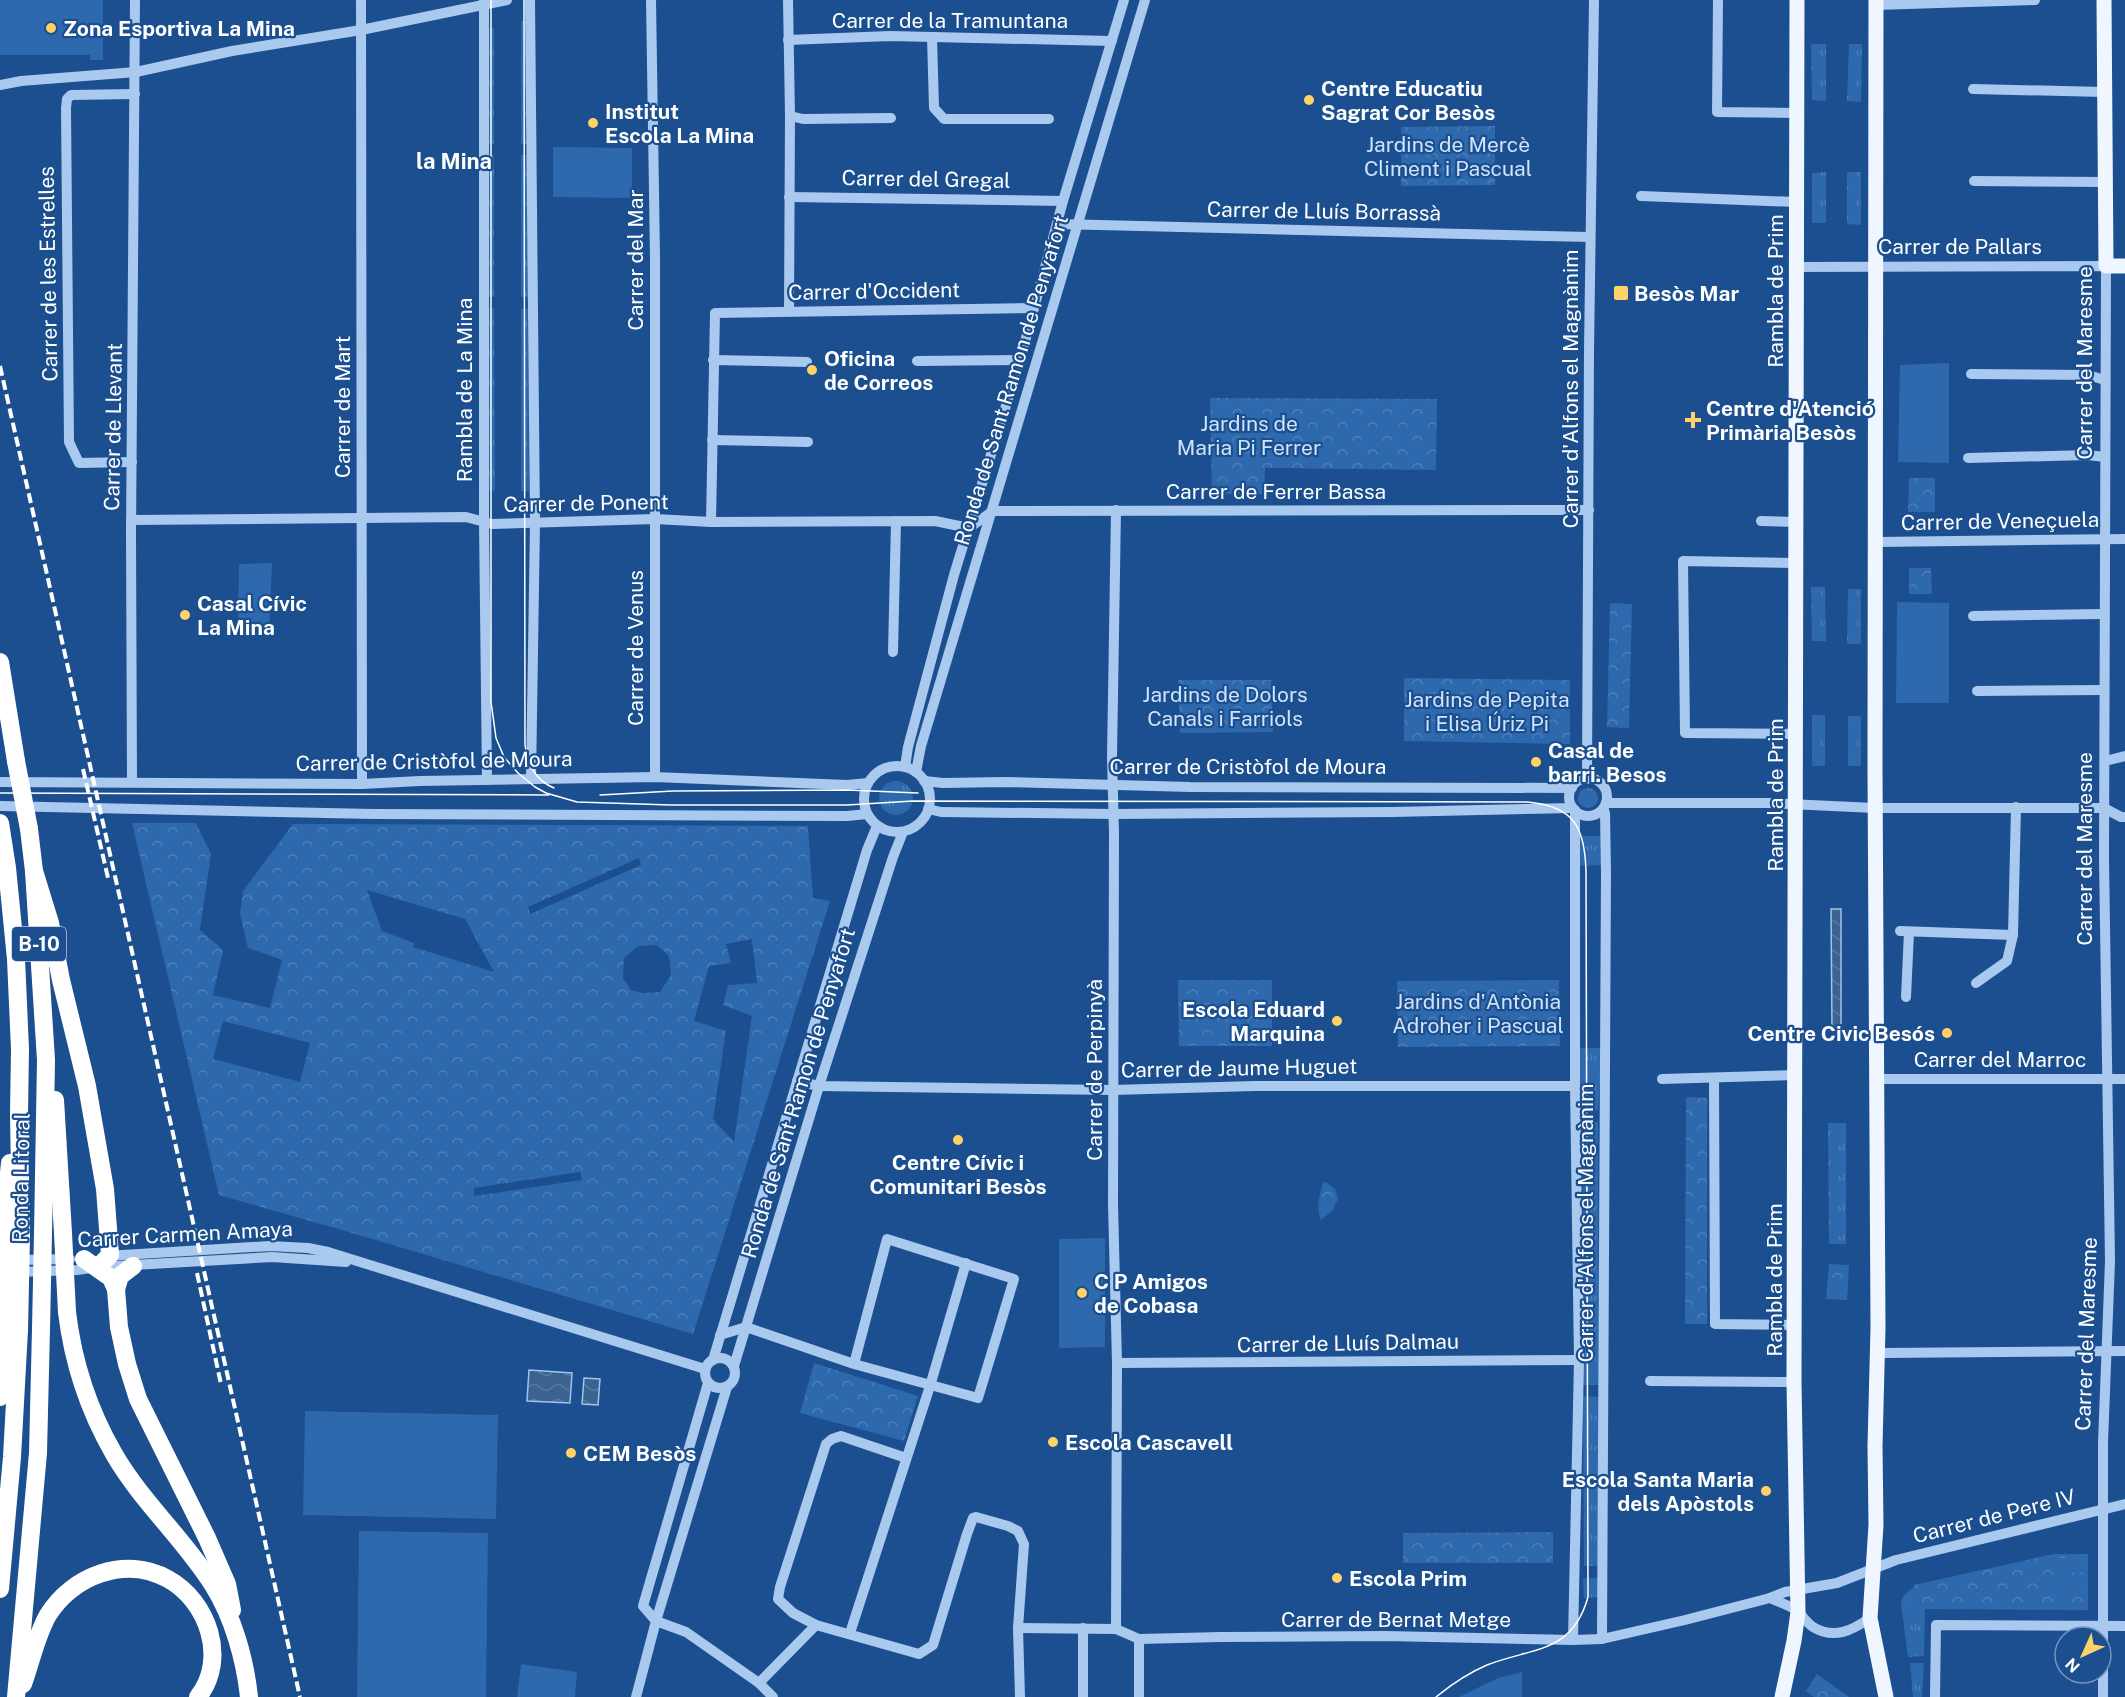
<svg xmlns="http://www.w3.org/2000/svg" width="2125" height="1697" font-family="'Public Sans',sans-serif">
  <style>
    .grass { fill: url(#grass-tufts) }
    .forest { fill: url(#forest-crowns); fill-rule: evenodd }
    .garden { fill: #2e69ad }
    .water { fill: url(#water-waves); stroke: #9cc4f0; stroke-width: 1.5 }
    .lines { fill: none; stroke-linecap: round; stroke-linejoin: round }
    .minor { stroke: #a9c9ee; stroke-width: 10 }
    .major { stroke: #f0f6ff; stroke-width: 15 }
    .highway { stroke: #fff; stroke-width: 18 }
    .tram { stroke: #fff; stroke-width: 1.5 }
    .rail { stroke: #fff; stroke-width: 4; stroke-dasharray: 10 4.5; stroke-linecap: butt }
    .highway-bridge { stroke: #fff; stroke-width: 18 }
    .poi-dot { fill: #ffd166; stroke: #1b4f8f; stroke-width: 2 }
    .labels { text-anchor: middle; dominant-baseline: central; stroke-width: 4.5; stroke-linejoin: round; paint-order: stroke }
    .shield { fill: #1b4f8f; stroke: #bbcadd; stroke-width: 1.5 }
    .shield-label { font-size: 20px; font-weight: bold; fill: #fff }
    .street-label { font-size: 21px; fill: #fff; stroke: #1b4f8f }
    .poi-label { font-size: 21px; font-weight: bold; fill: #fff; stroke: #1b4f8f; text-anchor: start }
    .park-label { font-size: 21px; fill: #cfe3fa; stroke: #1b4f8f }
    .neighbourhood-label { font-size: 22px; font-weight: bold; fill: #fff; stroke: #1b4f8f }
  </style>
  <defs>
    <pattern id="grass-tufts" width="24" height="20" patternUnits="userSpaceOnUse" patternTransform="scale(1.5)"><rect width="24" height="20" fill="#2e69ad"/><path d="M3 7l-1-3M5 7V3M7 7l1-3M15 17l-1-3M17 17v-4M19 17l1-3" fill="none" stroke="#4d80b9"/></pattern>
    <pattern id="forest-crowns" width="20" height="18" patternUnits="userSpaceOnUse" patternTransform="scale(1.5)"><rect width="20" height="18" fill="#2e69ad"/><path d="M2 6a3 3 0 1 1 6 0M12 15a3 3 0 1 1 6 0" fill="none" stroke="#4d80b9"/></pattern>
    <pattern id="water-waves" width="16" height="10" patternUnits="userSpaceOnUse" patternTransform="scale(1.5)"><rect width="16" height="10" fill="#3c6290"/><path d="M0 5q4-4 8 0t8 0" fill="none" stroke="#597aa1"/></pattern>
  </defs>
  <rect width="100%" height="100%" fill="#1b4f8f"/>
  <g class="grass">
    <rect x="521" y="21" width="7" height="123"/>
    <path d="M 494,27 L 494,144 L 488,143 L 488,29 Z"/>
    <path d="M 1811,44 L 1826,44 L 1826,101 L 1812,100 Z"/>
    <path d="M 1849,44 L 1862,44 L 1861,102 L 1847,101 Z"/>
    <rect x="487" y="155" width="7" height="142"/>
    <rect x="521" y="155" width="7" height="142"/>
    <path d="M 1826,172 L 1826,223 L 1812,223 L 1812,173 Z"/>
    <path d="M 1847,172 L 1861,172 L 1861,225 L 1847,224 Z"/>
    <path d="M 487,308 L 494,308 L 495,490 L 488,491 Z"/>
    <path d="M 521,309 L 528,309 L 529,491 L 521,491 Z"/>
    <path d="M 1811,587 L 1825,587 L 1826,641 L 1812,641 Z"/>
    <path d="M 1848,589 L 1861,589 L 1861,644 L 1847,644 Z"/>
    <rect x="1812" y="715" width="13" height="51"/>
    <rect x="1848" y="716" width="13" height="50"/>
    <circle cx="896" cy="798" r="17"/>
    <circle cx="1588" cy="798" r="10"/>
    <path d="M 1578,836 L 1601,836 L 1601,865 L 1578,866 Z"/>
    <path d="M 1578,1048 L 1602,1048 L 1598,1110 L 1582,1109 Z"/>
    <path d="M 1583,1122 L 1598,1122 L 1599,1385 L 1583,1385 Z"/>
    <path d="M 1828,1123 L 1846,1123 L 1846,1244 L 1829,1244 Z"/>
    <path d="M 1583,1396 L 1598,1397 L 1599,1566 L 1584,1566 Z"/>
    <path d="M 1583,1578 L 1599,1578 L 1599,1597 L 1584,1598 Z"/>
    <path d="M 1949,1578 L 1925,1606 L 1924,1656 L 1908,1657 L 1901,1603 C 1904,1584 1933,1583 1949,1578 Z"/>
    <path d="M 1910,1663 L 1924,1663 L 1922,1697 L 1913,1697 Z"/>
  </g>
  <g class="forest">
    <path d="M 1495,126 L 1495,185 L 1401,186 L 1401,127 Z"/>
    <path d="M 1210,398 L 1437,399 L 1436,470 L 1265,468 L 1264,494 L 1212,494 Z"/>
    <path d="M 1909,478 L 1935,478 L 1935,512 L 1908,512 Z"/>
    <path d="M 1909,568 L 1931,568 L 1932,594 L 1909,594 Z"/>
    <path d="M 1610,603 L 1632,604 L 1629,728 L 1607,727 Z"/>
    <path d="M 1404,678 L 1570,680 L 1570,744 L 1404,741 Z"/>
    <path d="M 1178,680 L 1271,680 L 1273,732 L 1180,733 Z"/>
    <path d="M 132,823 L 196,823 L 211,854 L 200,930 L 223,950 L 213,995 L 270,1008 L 282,960 L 248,948 L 240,914 L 243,891 L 293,824 L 808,826 L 813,898 L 830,901 L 693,1334 L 342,1230 L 219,1195 ZM 639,858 L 641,865 L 530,914 L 528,907 ZM 367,890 L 465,919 L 494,972 L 413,947 L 414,943 L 382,931 ZM 752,939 L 757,983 L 728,985 L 723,1005 L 752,1016 L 734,1142 L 713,1119 L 726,1031 L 694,1021 L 709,966 L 731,963 L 726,944 ZM 657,945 L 669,956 L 671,975 L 660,992 L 643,993 L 631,990 L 623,978 L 624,958 L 638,946 ZM 223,1021 L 310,1043 L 300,1082 L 213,1059 ZM 580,1172 L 582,1180 L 474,1196 L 474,1188 Z"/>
    <path d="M 1178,980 L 1272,980 L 1272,1046 L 1179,1046 Z"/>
    <path d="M 1559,980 L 1560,1046 L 1398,1047 L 1397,981 Z"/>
    <path d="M 1686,1097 L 1707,1098 L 1707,1324 L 1685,1324 Z"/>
    <path d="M 1326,1182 L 1335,1189 L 1338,1199 L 1332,1211 L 1321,1220 C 1316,1208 1319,1195 1323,1183 Z"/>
    <path d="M 1829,1264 L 1849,1265 L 1847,1300 L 1826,1299 Z"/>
    <path d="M 814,1363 L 918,1396 L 904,1441 L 800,1413 Z"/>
    <path d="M 1553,1532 L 1553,1563 L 1403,1563 L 1403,1533 Z"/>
    <path d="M 2054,1554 L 2088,1554 L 2088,1610 L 1919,1609 L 1914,1606 L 1910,1596 L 1914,1585 Z"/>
    <path d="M 1817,1674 L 1849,1697 L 1814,1697 L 1806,1691 Z"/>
  </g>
  <g class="garden">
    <path d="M 0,0 L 103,0 L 103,60 L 90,60 L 90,55 L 0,55 Z"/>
    <path d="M 553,147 L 632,148 L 632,198 L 553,197 Z"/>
    <path d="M 1949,363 L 1949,463 L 1898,462 L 1900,365 Z"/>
    <path d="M 272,563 L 269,635 L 238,634 L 239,564 Z"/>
    <path d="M 1897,602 L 1949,603 L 1949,703 L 1896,703 Z"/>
    <path d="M 1105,1238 L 1105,1347 L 1059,1348 L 1059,1239 Z"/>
    <path d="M 305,1411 L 498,1415 L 496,1519 L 303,1515 Z"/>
    <path d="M 359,1531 L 488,1533 L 486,1697 L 357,1697 Z"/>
    <path d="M 2055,1558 L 2084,1558 L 2083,1572 L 2056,1573 Z"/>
    <rect x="2056" y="1576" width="28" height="15"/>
    <path d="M 521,1664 L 577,1672 L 575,1697 L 517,1697 Z"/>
    <path d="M 1522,1672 L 1522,1697 L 1459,1697 L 1498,1678 Z"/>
  </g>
  <g class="water">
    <path d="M 1831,909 L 1841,909 L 1841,1031 L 1832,1031 Z"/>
    <path d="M 529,1370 L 572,1373 L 570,1403 L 527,1401 Z"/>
    <path d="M 584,1378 L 600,1379 L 598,1405 L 582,1404 Z"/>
  </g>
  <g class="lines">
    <g class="minor">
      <path d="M 361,0 L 362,784"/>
      <path d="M 484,0 L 484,522 L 487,780"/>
      <path d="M 530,0 L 535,522 L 531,779"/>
      <path d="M 651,0 L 655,257 L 655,777"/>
      <path d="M 788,0 L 790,116 L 789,311"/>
      <path d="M 1718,0 L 1717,112 L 1797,113"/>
      <path d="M 1876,5 L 2035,0"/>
      <path d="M 932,37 L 934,108 L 944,119 L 1049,119"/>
      <path d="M 788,40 L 890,36 L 1112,41"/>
      <path d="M 0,85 L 21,81 L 136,72 L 232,51 L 361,30 L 507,0"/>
      <path d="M 1973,89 L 2104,92"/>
      <path d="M 790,116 L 803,119 L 891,118"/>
      <path d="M 1974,181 L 2105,182"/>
      <path d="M 1641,196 L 1796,202"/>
      <path d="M 789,197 L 1063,201"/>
      <path d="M 1058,224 L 1590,237"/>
      <path d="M 1796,267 L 2106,266 L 2104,858 L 2110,1261 L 2103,1443 L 2103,1697"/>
      <path d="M 713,360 L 807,362"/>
      <path d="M 917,361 L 1020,360"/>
      <path d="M 1971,374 L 2088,375 L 2105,380"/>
      <path d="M 712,440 L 808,442"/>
      <path d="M 1968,458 L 2088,455 L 2105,457"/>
      <path d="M 132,462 L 79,463 L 69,442 L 66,108 L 67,99 L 71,95 L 135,94"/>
      <path d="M 1116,510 L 1112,757 L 1114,833 L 1113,1204 L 1117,1363 L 1116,1629"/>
      <path d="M 131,520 L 466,517 L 492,524 L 655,519 L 711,522 L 935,521 L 969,528 L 993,511 L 1589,510"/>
      <path d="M 1761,521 L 1796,522"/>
      <path d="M 711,522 L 715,313 L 1034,308"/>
      <path d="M 1876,542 L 2125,539"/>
      <path d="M 1973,616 L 2104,614"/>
      <path d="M 893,652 L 896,521"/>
      <path d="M 1977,691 L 2103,690"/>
      <path d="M 1796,734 L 1685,733 L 1683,561 L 1796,563"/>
      <path d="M 2105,761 L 2125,756"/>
      <circle cx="897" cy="799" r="33"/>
      <path d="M 905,767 L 908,747 L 954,575 L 1020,360 L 1063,201 L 1124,0"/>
      <path d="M 916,772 L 921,746 L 1145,0"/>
      <circle cx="1588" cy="797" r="19"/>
      <path d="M 1587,779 L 1589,351 L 1594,0"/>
      <path d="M 924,781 L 943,783 L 1005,782 L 1190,787 L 1572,788"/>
      <path d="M 0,782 L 362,784 L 420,781 L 655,777 L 847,785 L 868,783"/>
      <path d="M 132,782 L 131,534 L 135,0"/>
      <path d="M 1606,803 L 1768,803 L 1875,808 L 2104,808 L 2121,817 L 2125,817"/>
      <path d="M 0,806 L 374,814 L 847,816 L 867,814"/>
      <path d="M 928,809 L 941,812 L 1113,814 L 1392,812 L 1573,808"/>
      <path d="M 1900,931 L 2013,935"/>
      <path d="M 1976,983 L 2007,961 L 2013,935 L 2016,807"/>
      <path d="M 1906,997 L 1909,932"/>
      <path d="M 1714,1078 L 1715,1324 L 1796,1325"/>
      <path d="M 1662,1079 L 1796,1075"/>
      <path d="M 1876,1079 L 2125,1079"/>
      <path d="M 797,1081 L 819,1086 L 1112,1090 L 1255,1086 L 1575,1086"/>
      <path d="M 106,1256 L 270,1246 L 308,1248 L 328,1252 L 705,1369"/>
      <path d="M 16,1260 L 70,1259"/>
      <path d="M 17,1272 L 77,1270 L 98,1267 L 272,1257 L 346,1262"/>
      <path d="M 720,1335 L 746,1327 L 854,1364 L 978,1398 L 1014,1279 L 887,1239 L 854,1364"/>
      <path d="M 1877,1351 L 1882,1353 L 2125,1351"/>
      <circle cx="720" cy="1373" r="15"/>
      <path d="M 713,1360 L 867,850 L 877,826"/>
      <path d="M 1117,1363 L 1579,1360"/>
      <path d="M 734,1366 L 819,1086 L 893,857 L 903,832"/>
      <path d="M 1650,1381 L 1794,1382"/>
      <path d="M 906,1458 L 841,1436 L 832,1439 L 826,1444 L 780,1587 L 778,1599 L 793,1613 L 816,1625 L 919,1654 L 933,1645 L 967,1534 L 973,1518 L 976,1517 L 1008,1526 L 1018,1531 L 1024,1544 L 1018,1628 L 1020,1697"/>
      <path d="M 1770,1598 C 1779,1602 1788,1605 1796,1610 C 1802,1615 1806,1622 1813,1627 C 1834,1640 1853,1630 1870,1618"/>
      <path d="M 656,1621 L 643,1606 L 708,1383"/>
      <path d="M 656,1621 L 686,1632 L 759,1683 L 773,1697"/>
      <path d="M 1018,1628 L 1116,1629 L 1139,1639 L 1221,1637 L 1385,1636 L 1573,1640 L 1602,1639 L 1685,1620 L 1770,1598 L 1785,1592 L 1837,1583 L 1896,1560 L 2125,1504"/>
      <path d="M 850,1633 L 930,1386 L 966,1263"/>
      <path d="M 1139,1639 L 1139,1697"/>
      <path d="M 1602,1639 L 1606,873 L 1605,813 L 1603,809"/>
      <path d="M 1573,1640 L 1579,1360 L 1575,1086 L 1575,810"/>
      <path d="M 759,1683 L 816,1625"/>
      <path d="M 636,1697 L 656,1621 L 727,1387"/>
      <path d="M 1083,1697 L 1083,1628"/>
      <path d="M 1935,1697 L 1936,1625 L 2125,1626"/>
    </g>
    <g class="major">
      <path d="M 1876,0 L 1875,768 L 1878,1328 L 1875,1446 L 1876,1525 L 1870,1618 L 1886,1697"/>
      <path d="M 2104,0 L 2106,266 L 2125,266"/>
      <path d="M 1782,1697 L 1794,1641 L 1798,1612 L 1794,1382 L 1797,0"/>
    </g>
    <g class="highway">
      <path d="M 0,662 L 16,761"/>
      <path d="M 0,823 L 7,868 L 16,959 L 20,1049 L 19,1114 L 21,1236"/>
      <path d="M 29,829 L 34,871 L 46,1060 L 43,1233"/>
      <path d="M 34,871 L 50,923 L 61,980 L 87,1086 L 105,1189 L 110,1255 L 98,1267"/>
      <path d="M 55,1100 L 63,1233"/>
      <path d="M 7,1234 L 6,1202 L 10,1163"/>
      <path d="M 84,1259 L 111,1278 L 116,1289 L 119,1327 L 127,1364 L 138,1399 L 207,1538 L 227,1584 L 232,1610"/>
      <path d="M 116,1289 L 120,1276 L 133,1266"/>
      <path d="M 67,1312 C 73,1363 88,1409 114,1454 C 141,1501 184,1539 213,1585 C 233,1617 245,1659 249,1697"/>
      <path d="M 0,1397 L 4,1340"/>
      <path d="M 0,1589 L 12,1457 L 19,1330"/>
      <path d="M 23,1684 C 31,1662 36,1636 48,1615 C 72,1576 125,1555 168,1579 C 208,1601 228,1659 198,1697"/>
      <path d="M 16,1697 L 38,1453 L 41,1329"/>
    </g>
    <g class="tram">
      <path d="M 491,0 L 491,702 L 496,738 L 504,757 L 518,773 L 535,787 L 546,793 L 577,802 L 671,805 L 847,805 L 913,801 L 1527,802 C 1574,806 1585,827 1586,872 L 1588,1597 C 1572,1654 1533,1647 1487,1665 C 1468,1673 1452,1684 1436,1697"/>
      <path d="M 524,0 L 525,745 C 528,765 535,780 554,788"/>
      <path d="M 0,793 L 549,795"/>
      <path d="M 600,795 L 673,791 L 847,790 L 918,793"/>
    </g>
    <g class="rail">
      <path d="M 0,366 L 300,1697"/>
      <path d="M 83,769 L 108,878"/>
      <path d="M 197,1273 L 221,1384"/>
    </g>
    <g class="highway-bridge">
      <path d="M 16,761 L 29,829"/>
      <path d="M 63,1233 L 67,1312"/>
      <path d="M 41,1329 L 43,1233"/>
      <path d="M 19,1330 L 21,1236"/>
      <path d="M 4,1340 L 7,1234"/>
    </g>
  </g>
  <g class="poi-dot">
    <circle cx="51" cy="28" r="6"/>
    <circle cx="1309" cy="100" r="6"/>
    <circle cx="593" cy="123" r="6"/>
    <rect x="1613" y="285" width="16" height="16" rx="3"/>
    <circle cx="812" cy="370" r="6"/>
    <path d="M1690 411h6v6h6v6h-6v6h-6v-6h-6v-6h6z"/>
    <circle cx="185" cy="615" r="6"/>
    <circle cx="1536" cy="762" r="6"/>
    <circle cx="1337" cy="1021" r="6"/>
    <circle cx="1947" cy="1033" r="6"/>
    <circle cx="958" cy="1140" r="6"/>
    <circle cx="1082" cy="1293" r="6"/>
    <circle cx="1053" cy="1442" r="6"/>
    <circle cx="571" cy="1453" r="6"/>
    <circle cx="1766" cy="1491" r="6"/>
    <circle cx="1337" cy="1578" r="6"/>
  </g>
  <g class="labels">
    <rect class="shield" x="12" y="927" width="54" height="34" rx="4.5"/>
    <g class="shield-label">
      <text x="39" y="944">B-10</text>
    </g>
    <g class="street-label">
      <text x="950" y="20">Carrer de la Tramuntana</text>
      <text transform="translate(926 179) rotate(1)">Carrer del Gregal</text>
      <text transform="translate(1324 211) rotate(1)">Carrer de Lluís Borrassà</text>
      <text x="1960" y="246">Carrer de Pallars</text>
      <text transform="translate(635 260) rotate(-90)">Carrer del Mar</text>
      <text transform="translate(48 274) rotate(-91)">Carrer de les Estrelles</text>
      <text transform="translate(874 291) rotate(-1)">Carrer d'Occident</text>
      <text transform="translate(1775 291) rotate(-90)">Rambla de Prim</text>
      <text transform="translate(2084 363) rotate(-90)">Carrer del Maresme</text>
      <text transform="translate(1011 380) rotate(-73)">Ronda de Sant Ramon de Penyafort</text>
      <text transform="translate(1570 389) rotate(-90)">Carrer d'Alfons el Magnànim</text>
      <text transform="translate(464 390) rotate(-90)">Rambla de La Mina</text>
      <text transform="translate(342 407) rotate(-90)">Carrer de Mart</text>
      <text transform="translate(113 427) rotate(-89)">Carrer de Llevant</text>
      <text x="1276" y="491">Carrer de Ferrer Bassa</text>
      <text transform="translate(586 503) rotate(-1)">Carrer de Ponent</text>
      <text transform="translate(2000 521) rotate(-1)">Carrer de Veneçuela</text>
      <text transform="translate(635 648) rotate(-90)">Carrer de Venus</text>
      <text transform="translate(434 761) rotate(-1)">Carrer de Cristòfol de Moura</text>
      <text x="1248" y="766">Carrer de Cristòfol de Moura</text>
      <text transform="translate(1775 795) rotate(-90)">Rambla de Prim</text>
      <text transform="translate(2084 849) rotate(-90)">Carrer del Maresme</text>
      <text x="2000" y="1059">Carrer del Marroc</text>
      <text transform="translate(1239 1068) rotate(-1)">Carrer de Jaume Huguet</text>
      <text transform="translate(1094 1070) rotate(-90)">Carrer de Perpinyà</text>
      <text transform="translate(798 1093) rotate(-73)">Ronda de Sant Ramon de Penyafort</text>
      <text transform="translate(21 1178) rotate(-89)">Ronda Litoral</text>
      <text transform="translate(1585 1223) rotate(-90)">Carrer d'Alfons el Magnànim</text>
      <text transform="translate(185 1234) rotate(-3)">Carrer Carmen Amaya</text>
      <text transform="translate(1774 1280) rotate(-90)">Rambla de Prim</text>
      <text transform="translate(2086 1334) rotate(-88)">Carrer del Maresme</text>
      <text transform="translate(1348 1343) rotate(-1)">Carrer de Lluís Dalmau</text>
      <text transform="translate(1994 1516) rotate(-14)">Carrer de Pere IV</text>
      <text x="1396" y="1619">Carrer de Bernat Metge</text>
    </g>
    <g class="poi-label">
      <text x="63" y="28">Zona Esportiva La Mina</text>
      <text x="1321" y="88">Centre Educatiu<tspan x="1321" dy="24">Sagrat Cor Besòs</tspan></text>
      <text x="605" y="111">Institut<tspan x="605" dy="24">Escola La Mina</tspan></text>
      <text x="1634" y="293">Besòs Mar</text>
      <text x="824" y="358">Oficina<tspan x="824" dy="24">de Correos</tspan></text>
      <text x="1706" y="408">Centre d'Atenció<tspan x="1706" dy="24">Primària Besòs</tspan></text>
      <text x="197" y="603">Casal Cívic<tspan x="197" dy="24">La Mina</tspan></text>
      <text x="1548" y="750">Casal de<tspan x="1548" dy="24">barri. Besos</tspan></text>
      <text x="1325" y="1009" text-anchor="end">Escola Eduard<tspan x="1325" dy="24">Marquina</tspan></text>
      <text x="1935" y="1033" text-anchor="end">Centre Civic Besós</text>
      <text x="958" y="1162" text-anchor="middle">Centre Cívic i<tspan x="958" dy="24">Comunitari Besòs</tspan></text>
      <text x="1094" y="1281">C P Amigos<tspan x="1094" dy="24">de Cobasa</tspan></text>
      <text x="1065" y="1442">Escola Cascavell</text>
      <text x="583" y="1453">CEM Besòs</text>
      <text x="1754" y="1479" text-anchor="end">Escola Santa Maria<tspan x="1754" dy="24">dels Apòstols</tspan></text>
      <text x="1349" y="1578">Escola Prim</text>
    </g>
    <g class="park-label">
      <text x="1448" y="144">Jardins de Mercè<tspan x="1448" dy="24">Climent i Pascual</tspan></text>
      <text x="1249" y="423">Jardins de<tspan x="1249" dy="24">Maria Pi Ferrer</tspan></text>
      <text x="1225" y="694">Jardins de Dolors<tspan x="1225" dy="24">Canals i Farriols</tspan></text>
      <text x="1487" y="699">Jardins de Pepita<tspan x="1487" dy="24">i Elisa Úriz Pi</tspan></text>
      <text x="1478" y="1001">Jardins d'Antònia<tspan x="1478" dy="24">Adroher i Pascual</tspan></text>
    </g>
    <g class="neighbourhood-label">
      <text x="454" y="161">la Mina</text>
    </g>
  </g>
  <g transform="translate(2083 1655) rotate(225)"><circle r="28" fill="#1b4f8f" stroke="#7695bc" stroke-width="1.5"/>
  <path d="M0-4.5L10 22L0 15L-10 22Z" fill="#ffd166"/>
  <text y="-9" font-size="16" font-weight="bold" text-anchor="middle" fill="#ffffff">N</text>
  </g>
</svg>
